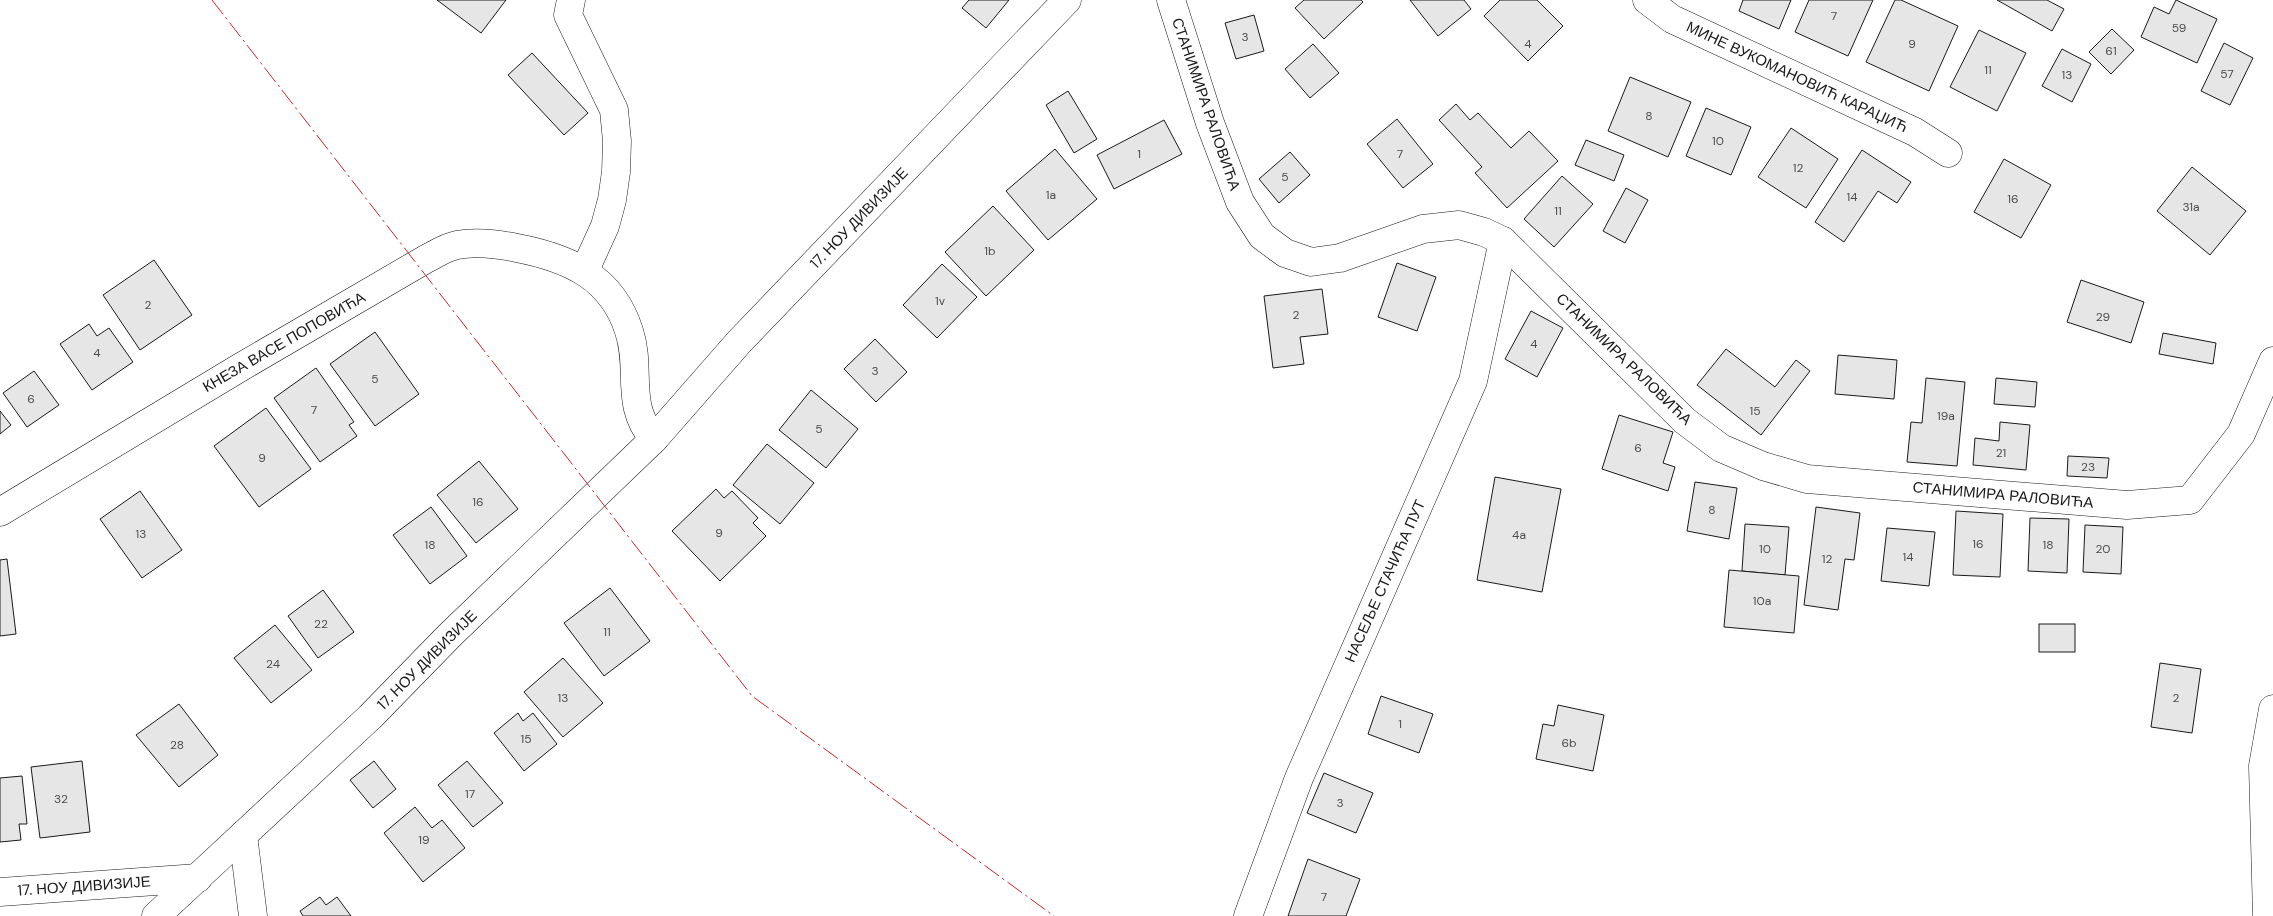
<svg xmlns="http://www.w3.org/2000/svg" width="2273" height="916" font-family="'DM Sans',sans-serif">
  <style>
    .building { fill: #e6e6e6; stroke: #1a1a1a }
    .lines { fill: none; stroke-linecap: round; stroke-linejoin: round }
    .minor-casing { stroke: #1a1a1a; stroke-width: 29 }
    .minor { stroke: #fff; stroke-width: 28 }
    .power { stroke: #c62828; stroke-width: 1; stroke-dasharray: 18 4 2.5 4; stroke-linecap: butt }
    .labels { text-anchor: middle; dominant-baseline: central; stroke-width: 4; stroke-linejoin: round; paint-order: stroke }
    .number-label { font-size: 12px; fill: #4d4d4d }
    .street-label { font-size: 15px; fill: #1a1a1a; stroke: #fff }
  </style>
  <rect width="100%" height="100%" fill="#fff"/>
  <g class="building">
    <path d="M 437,0 L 506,0 L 481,33 Z"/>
    <path d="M 969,0 L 1009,0 L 986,28 L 962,8 Z"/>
    <path d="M 1304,0 L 1361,0 L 1363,2 L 1324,39 L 1295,8 Z"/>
    <path d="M 1410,0 L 1464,0 L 1471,9 L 1438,36 Z"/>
    <path d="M 1500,0 L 1537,0 L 1563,26 L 1528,61 L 1484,16 Z"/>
    <path d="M 1743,0 L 1791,0 L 1779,29 L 1739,11 Z"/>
    <path d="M 1809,0 L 1873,0 L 1848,56 L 1795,32 Z"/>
    <path d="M 1895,0 L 1901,0 L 1958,26 L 1929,91 L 1866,62 Z"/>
    <path d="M 1997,0 L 2047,0 L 2064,9 L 2052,31 Z"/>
    <path d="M 2176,0 L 2217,19 L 2197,63 L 2141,37 L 2154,7 L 2169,14 Z"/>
    <path d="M 1254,15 L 1264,51 L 1236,59 L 1225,23 Z"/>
    <path d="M 2112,29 L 2134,50 L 2111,74 L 2089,52 Z"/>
    <path d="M 1979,30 L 2026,53 L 1997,111 L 1950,87 Z"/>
    <path d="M 2224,43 L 2253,58 L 2230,105 L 2201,91 Z"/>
    <path d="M 1313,44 L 1339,73 L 1310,98 L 1285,69 Z"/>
    <path d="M 2062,49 L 2091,64 L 2072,102 L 2042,86 Z"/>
    <path d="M 532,53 L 588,113 L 564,135 L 508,75 Z"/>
    <path d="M 1630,77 L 1691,102 L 1668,157 L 1608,131 Z"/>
    <path d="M 1068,91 L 1097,139 L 1074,153 L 1046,105 Z"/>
    <path d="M 1456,104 L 1470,120 L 1478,113 L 1511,148 L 1529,131 L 1558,161 L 1507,208 L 1475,173 L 1482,167 L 1439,120 Z"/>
    <path d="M 1706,108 L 1751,127 L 1731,175 L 1686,156 Z"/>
    <path d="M 1397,119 L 1433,164 L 1403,188 L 1367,144 Z"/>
    <path d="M 1164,120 L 1182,154 L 1114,189 L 1097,155 Z"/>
    <path d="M 1791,128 L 1838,159 L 1806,208 L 1758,177 Z"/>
    <path d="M 1586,140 L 1624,155 L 1614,181 L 1575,165 Z"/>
    <path d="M 1055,149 L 1097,199 L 1048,240 L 1006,191 Z"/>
    <path d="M 1862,150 L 1911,182 L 1897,203 L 1878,191 L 1844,242 L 1815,222 Z"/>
    <path d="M 1290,152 L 1310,175 L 1279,203 L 1259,179 Z"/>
    <path d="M 2004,159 L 2051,185 L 2021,238 L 1974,212 Z"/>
    <path d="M 2192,167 L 2246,211 L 2210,255 L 2157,211 Z"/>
    <path d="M 1562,176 L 1593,204 L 1554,247 L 1524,219 Z"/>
    <path d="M 1626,188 L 1648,200 L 1625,243 L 1603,231 Z"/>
    <path d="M 993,206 L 1034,250 L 986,296 L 945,252 Z"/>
    <path d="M 154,260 L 192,315 L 140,350 L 103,295 Z"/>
    <path d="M 1397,263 L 1436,277 L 1417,331 L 1378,317 Z"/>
    <path d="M 942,264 L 977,297 L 937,338 L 903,305 Z"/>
    <path d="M 2081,280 L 2144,302 L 2131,343 L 2067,322 Z"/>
    <path d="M 1322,289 L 1328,334 L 1300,337 L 1304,364 L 1273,368 L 1264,296 Z"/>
    <path d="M 1531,311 L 1563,328 L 1537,377 L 1505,359 Z"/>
    <path d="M 89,324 L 97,336 L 109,328 L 133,362 L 92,390 L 60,344 Z"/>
    <path d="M 375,332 L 419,394 L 375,426 L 330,364 Z"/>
    <path d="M 2163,333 L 2216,343 L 2213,364 L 2159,354 Z"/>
    <path d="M 875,339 L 907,372 L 876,402 L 844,369 Z"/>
    <path d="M 1726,349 L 1775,387 L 1796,360 L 1810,371 L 1761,435 L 1697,385 Z"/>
    <path d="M 1838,355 L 1897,360 L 1894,399 L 1835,394 Z"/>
    <path d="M 316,368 L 354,422 L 349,425 L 357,436 L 320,462 L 274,398 Z"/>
    <path d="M 34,371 L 59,405 L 27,427 L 3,393 Z"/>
    <path d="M 1926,378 L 1965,382 L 1957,466 L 1907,462 L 1911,422 L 1922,423 Z"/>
    <path d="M 1996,378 L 2037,382 L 2035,407 L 1994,404 Z"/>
    <path d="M 811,390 L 858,429 L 826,468 L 779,430 Z"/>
    <path d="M 266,408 L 311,469 L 259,507 L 214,446 Z"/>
    <path d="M 0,411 L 11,425 L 0,434 Z"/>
    <path d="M 1619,415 L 1673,432 L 1663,463 L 1675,467 L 1668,491 L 1602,469 Z"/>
    <path d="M 2000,422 L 2030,425 L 2026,470 L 1973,465 L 1975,438 L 1999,441 Z"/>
    <path d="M 767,444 L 814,483 L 780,524 L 733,485 Z"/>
    <path d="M 2068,456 L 2109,458 L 2107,478 L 2067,476 Z"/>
    <path d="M 479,461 L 518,509 L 476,543 L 437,495 Z"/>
    <path d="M 1495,477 L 1561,489 L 1542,592 L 1477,580 Z"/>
    <path d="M 1695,482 L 1737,488 L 1729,539 L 1687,531 Z"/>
    <path d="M 716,489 L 724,498 L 732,491 L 758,518 L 753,523 L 766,536 L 720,581 L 672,531 Z"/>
    <path d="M 140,491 L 182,550 L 142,578 L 100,519 Z"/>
    <path d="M 431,507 L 467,556 L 430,584 L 393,535 Z"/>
    <path d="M 1816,507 L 1860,513 L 1854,560 L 1845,559 L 1838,610 L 1804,605 Z"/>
    <path d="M 1956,511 L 2003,514 L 2000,577 L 1953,575 Z"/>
    <path d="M 2030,518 L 2069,519 L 2067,573 L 2028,571 Z"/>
    <path d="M 1745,524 L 1789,527 L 1785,575 L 1742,571 Z"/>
    <path d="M 2085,525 L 2123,527 L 2121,574 L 2083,572 Z"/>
    <path d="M 1887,528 L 1935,532 L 1929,586 L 1881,581 Z"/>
    <path d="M 7,559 L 16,634 L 0,636 L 0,560 Z"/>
    <path d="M 1729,570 L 1799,576 L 1794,633 L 1724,627 Z"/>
    <path d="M 610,588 L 650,641 L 604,676 L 564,623 Z"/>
    <path d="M 323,590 L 354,632 L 318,658 L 288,616 Z"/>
    <rect x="2039" y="624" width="36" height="28"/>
    <path d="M 275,625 L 312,670 L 271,703 L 234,658 Z"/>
    <path d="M 563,658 L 603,703 L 563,737 L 524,692 Z"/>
    <path d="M 2160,663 L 2201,669 L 2192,733 L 2151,727 Z"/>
    <path d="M 1381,696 L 1433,714 L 1419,753 L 1368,734 Z"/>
    <path d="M 179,704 L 218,755 L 179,787 L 136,735 Z"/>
    <path d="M 1558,705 L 1604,715 L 1593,771 L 1536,759 L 1543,724 L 1554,726 Z"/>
    <path d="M 518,713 L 523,721 L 533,713 L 557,744 L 524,771 L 494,733 Z"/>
    <path d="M 82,761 L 90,832 L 40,838 L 31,767 Z"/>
    <path d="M 374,761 L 396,789 L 373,808 L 350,780 Z"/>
    <path d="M 467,761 L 503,803 L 473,827 L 438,785 Z"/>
    <path d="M 1324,773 L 1373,793 L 1356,833 L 1307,813 Z"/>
    <path d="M 22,776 L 27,824 L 19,824 L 21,840 L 0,842 L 0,778 Z"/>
    <path d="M 415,807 L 432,828 L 442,820 L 465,848 L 423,882 L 384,833 Z"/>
    <path d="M 1308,859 L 1360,879 L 1346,916 L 1288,916 Z"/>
    <path d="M 320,897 L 326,905 L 337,897 L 351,916 L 303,916 L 300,911 Z"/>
  </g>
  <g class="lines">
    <g class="minor-casing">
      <g id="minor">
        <path d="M 571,0 L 568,15 L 614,110 L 617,141 L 616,172 L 612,200 L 605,226 L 585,270"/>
        <path d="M 1171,0 L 1210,123 L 1240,202 L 1262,236 L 1285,253 L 1311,262 L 1340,258 L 1423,229 L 1459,225 L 1484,232 L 1503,241 L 1685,421 L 1721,448 L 1763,466 L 1807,479 L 2127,505 L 2190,500 L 2241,434 L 2273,361"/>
        <path d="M 1647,0 L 1672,19 L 1915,132 L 1948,153"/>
        <path d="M 0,512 L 241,367 L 426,259 C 436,254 446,247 457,245 C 476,241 498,244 517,248 C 569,258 612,277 629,331 C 642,370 624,405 654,439"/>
        <path d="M 243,835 L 253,916"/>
        <path d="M 0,892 L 198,878"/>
        <path d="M 156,916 L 370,717 L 450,635 L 654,439 L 739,342 L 1067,0"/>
        <path d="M 1248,916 L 1299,778 L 1473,381 L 1503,241"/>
        <path d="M 2267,916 L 2263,766 L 2273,709"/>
      </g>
    </g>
    <use href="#minor" class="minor"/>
    <path class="power" d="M 212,0 L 752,696 L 1054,916"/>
  </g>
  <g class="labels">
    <g class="number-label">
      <text x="1834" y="16">7</text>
      <text x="2179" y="28">59</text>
      <text x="1245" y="37">3</text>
      <text x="1528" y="44">4</text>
      <text x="1912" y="44">9</text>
      <text x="2111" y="51">61</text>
      <text x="1988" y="70">11</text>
      <text x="2227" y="74">57</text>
      <text x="2067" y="75">13</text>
      <text x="1649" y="116">8</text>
      <text x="1718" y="141">10</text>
      <text x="1139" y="154">1</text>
      <text x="1400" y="154">7</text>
      <text x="1798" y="168">12</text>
      <text x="1285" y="177">5</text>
      <text x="1051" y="195">1a</text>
      <text x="1852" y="197">14</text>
      <text x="2013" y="199">16</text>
      <text x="2191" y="207">31a</text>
      <text x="1558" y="211">11</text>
      <text x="990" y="251">1b</text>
      <text x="940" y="301">1v</text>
      <text x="148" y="305">2</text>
      <text x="1296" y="315">2</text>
      <text x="2103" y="317">29</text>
      <text x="1534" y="344">4</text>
      <text x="97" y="353">4</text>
      <text x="875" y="371">3</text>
      <text x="375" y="379">5</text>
      <text x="31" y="399">6</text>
      <text x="314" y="410">7</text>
      <text x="1755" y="411">15</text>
      <text x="1946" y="416">19a</text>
      <text x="819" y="429">5</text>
      <text x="1638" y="448">6</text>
      <text x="2001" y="453">21</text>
      <text x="262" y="458">9</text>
      <text x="2088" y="467">23</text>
      <text x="478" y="502">16</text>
      <text x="1712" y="510">8</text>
      <text x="719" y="533">9</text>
      <text x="141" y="534">13</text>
      <text x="1519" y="535">4a</text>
      <text x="1978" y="544">16</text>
      <text x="430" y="545">18</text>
      <text x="2048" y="545">18</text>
      <text x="1765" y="549">10</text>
      <text x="2103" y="549">20</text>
      <text x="1908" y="557">14</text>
      <text x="1827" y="559">12</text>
      <text x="1762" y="601">10a</text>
      <text x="321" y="624">22</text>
      <text x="607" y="632">11</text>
      <text x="273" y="664">24</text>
      <text x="563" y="698">13</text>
      <text x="2176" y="698">2</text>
      <text x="1400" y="724">1</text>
      <text x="526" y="739">15</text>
      <text x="1569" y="743">6b</text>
      <text x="177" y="745">28</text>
      <text x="470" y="794">17</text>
      <text x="61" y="799">32</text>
      <text x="1340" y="803">3</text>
      <text x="424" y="840">19</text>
      <text x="1324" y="897">7</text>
    </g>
    <g class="street-label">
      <text transform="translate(1797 77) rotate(25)">МИНЕ ВУКОМАНОВИЋ КАРАЏИЋ</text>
      <text transform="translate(1206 104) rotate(71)">СТАНИМИРА РАЛОВИЋА</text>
      <text transform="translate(859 218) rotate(-46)">17. НОУ ДИВИЗИЈЕ</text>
      <text transform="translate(284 342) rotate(-30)">КНЕЗА ВАСЕ ПОПОВИЋА</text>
      <text transform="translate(1624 359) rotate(44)">СТАНИМИРА РАЛОВИЋА</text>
      <text transform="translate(2003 495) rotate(5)">СТАНИМИРА РАЛОВИЋА</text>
      <text transform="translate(1385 581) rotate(-66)">НАСЕЉЕ СТАЧИЋА ПУТ</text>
      <text transform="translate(427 660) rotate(-45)">17. НОУ ДИВИЗИЈЕ</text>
      <text transform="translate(84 886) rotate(-4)">17. НОУ ДИВИЗИЈЕ</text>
    </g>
  </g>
</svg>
